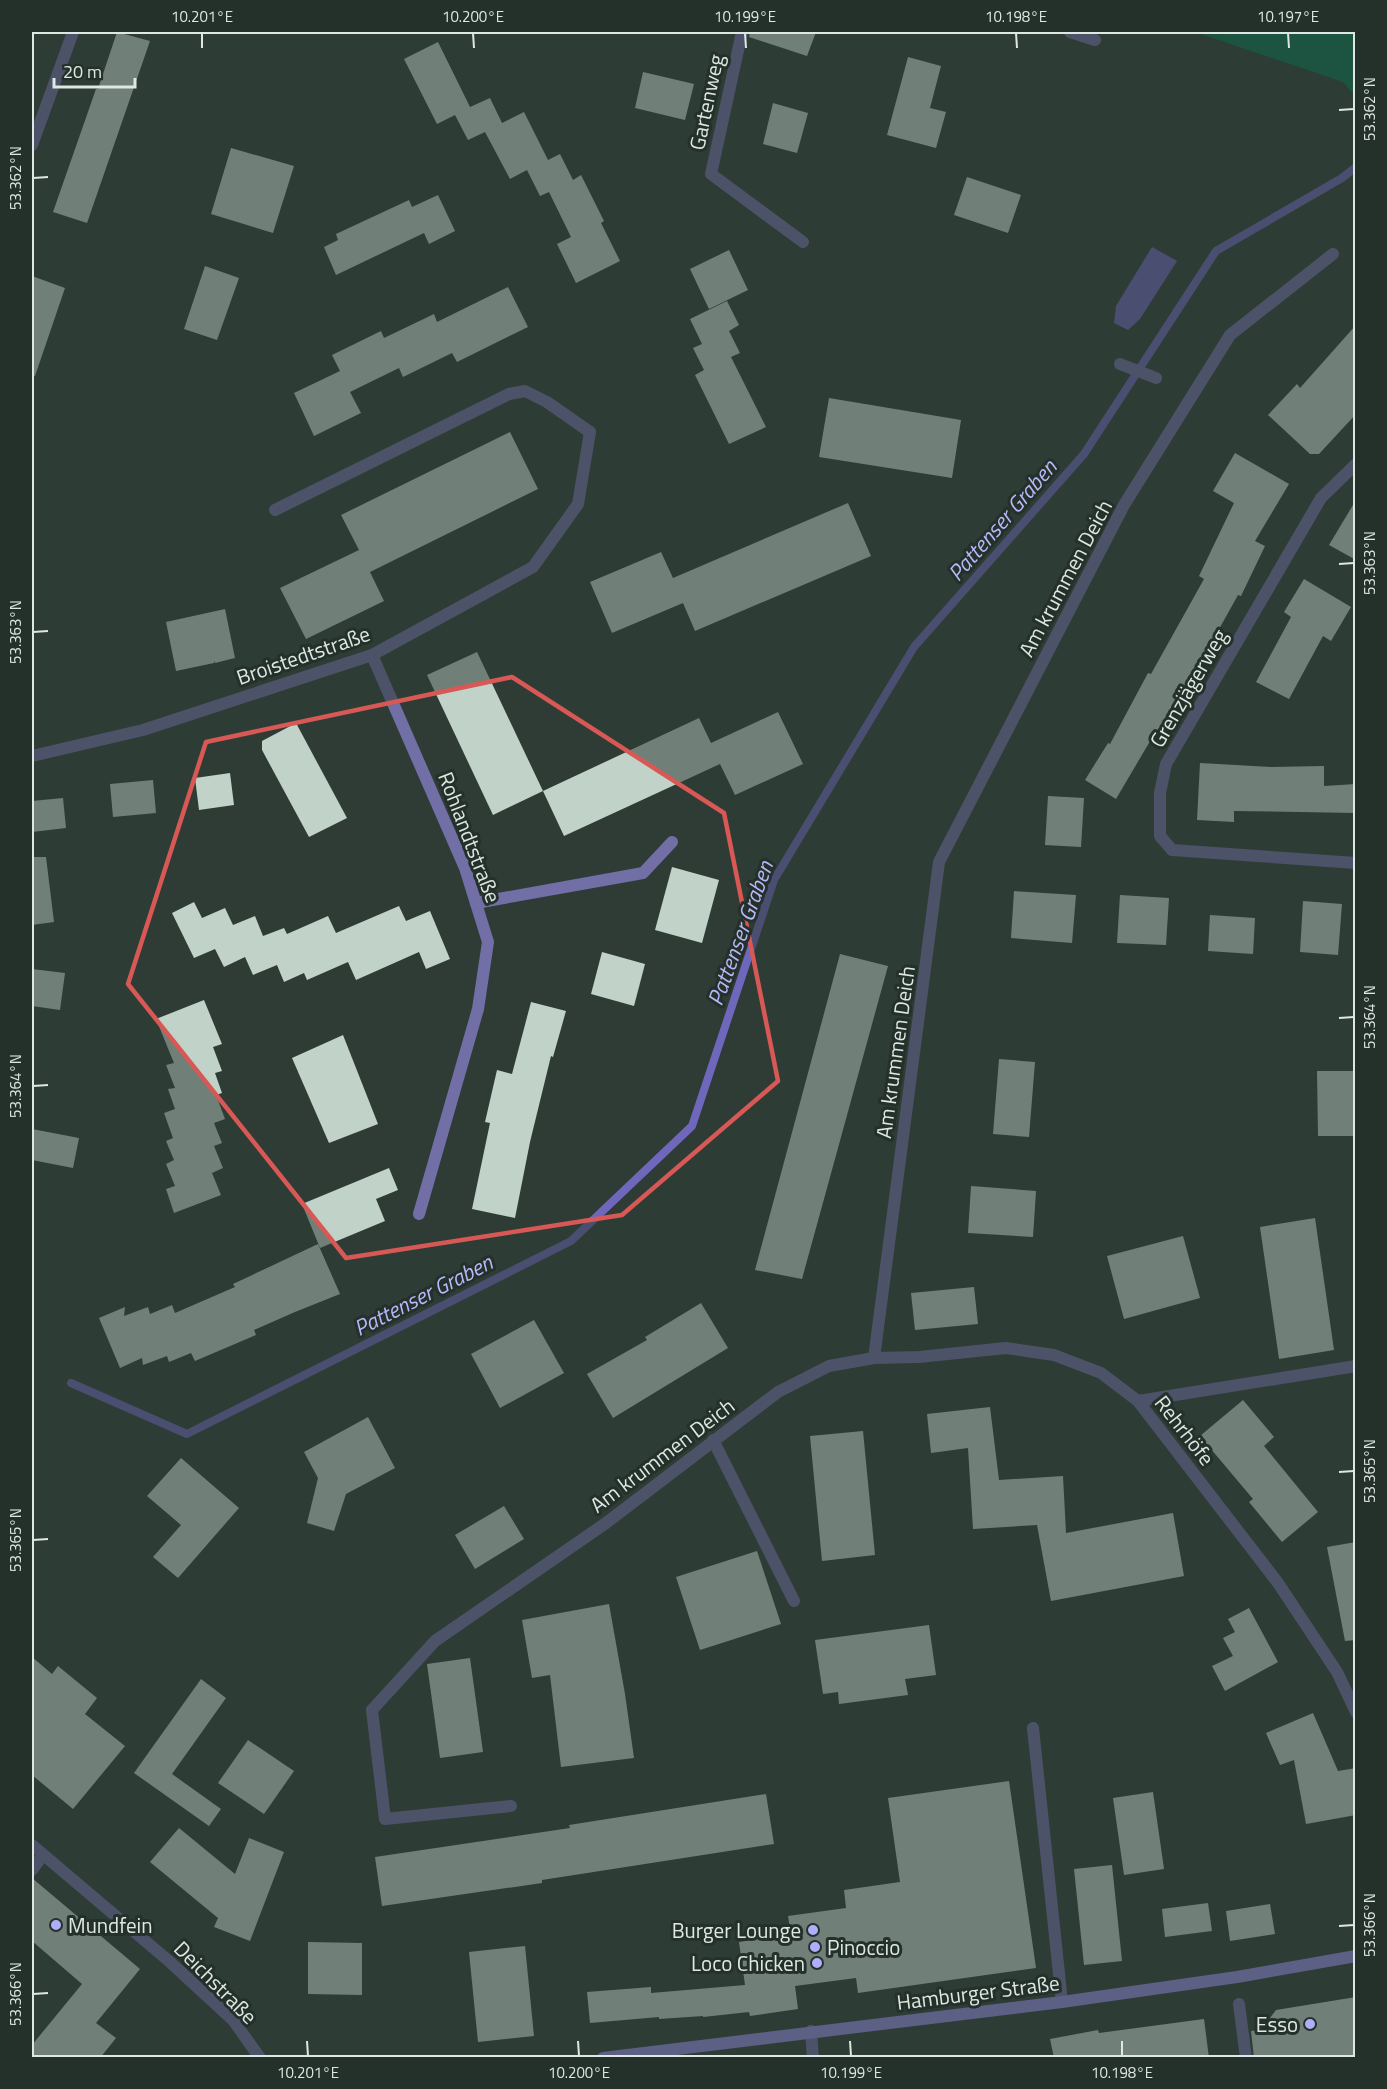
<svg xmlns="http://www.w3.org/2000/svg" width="1387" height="2089" font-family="'Titillium Web',sans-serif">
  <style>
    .forest { fill: #087251 }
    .water { fill: #6e67bb }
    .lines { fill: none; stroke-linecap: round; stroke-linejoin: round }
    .stream { stroke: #6e67bb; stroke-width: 8 }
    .building { fill: #c1d2c9 }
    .service { stroke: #716fa6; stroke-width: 12 }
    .pedestrian { stroke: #716fa6; stroke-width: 12 }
    .minor { stroke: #716fa6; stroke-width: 12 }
    .secondary { stroke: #928ce4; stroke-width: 12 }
    .marked { fill: none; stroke: #d85856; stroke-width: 4.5; stroke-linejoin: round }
    .ticks { fill: none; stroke: #dee7e2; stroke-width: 2 }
    .poi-dot { fill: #b0aefa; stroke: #24312b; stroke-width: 2 }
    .labels { text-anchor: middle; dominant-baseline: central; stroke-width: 6; stroke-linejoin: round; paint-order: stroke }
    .street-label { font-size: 21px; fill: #dee7e2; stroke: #24312b }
    .poi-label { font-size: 21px; fill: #dee7e2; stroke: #24312b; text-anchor: end }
    .water-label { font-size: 22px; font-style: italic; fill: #b9b7fa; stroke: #24312b }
    .neatline { fill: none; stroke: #dee7e2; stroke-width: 2 }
    .ticks-label { font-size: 15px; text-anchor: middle; fill: #dee7e2 }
  </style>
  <rect width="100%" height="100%" fill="#2e3c35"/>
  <path class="forest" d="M 1195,32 L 1355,32 L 1355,96 L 1343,82 Z"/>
  <path class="water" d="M 1152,247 L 1177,261 L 1140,319 L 1128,330 L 1114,323 L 1116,306 Z"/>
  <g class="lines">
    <path class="stream" d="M 71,1383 L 187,1434 L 571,1241 L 692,1126 L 774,880 L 914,647 L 1084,454 L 1216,251 L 1342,178 L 1356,167"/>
  </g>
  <g class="building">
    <path d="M 117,32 L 150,41 L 87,223 L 53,212 L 96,89 L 98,89 Z"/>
    <path d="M 750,32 L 816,32 L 807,56 L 749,37 Z"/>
    <path d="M 438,42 L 470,107 L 490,98 L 502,123 L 496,126 L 524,112 L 548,160 L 560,154 L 573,180 L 581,175 L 604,221 L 601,223 L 620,261 L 576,283 L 557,244 L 571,237 L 549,192 L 540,196 L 527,170 L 510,179 L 485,132 L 468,140 L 455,115 L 437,124 L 404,59 Z"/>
    <path d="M 908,57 L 941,66 L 930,108 L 946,112 L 936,148 L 887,135 Z"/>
    <path d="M 643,72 L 694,84 L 685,120 L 635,108 Z"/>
    <path d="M 773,103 L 808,113 L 797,153 L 763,144 Z"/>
    <path d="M 231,148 L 294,166 L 273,233 L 211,214 Z"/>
    <path d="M 967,177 L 1021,195 L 1008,233 L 954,215 Z"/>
    <path d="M 438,195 L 455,231 L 429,244 L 424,233 L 336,275 L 324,247 L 338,240 L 336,234 L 409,200 L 412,207 Z"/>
    <path d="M 729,250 L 748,290 L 709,309 L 690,269 Z"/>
    <path d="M 205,266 L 239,278 L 217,340 L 184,329 Z"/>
    <path d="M 32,276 L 65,288 L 35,376 L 32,375 Z"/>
    <path d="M 508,287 L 528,327 L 457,362 L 452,353 L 403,377 L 399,368 L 350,392 L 361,413 L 314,436 L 294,393 L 340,371 L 332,355 L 381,331 L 384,338 L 434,314 L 437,322 Z"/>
    <path d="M 727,301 L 739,325 L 729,331 L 740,353 L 731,357 L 766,427 L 729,444 L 695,375 L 704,370 L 693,348 L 702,344 L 690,319 Z"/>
    <path d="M 1356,325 L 1356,414 L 1319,454 L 1310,454 L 1268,415 L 1297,384 L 1300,388 Z"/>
    <path d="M 829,398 L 961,420 L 952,478 L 819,457 Z"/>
    <path d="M 510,432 L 538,489 L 370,572 L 384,601 L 306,639 L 280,588 L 359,550 L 341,515 Z"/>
    <path d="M 1235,453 L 1289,484 L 1255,541 L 1265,546 L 1241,596 L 1238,595 L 1199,665 L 1197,664 L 1161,734 L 1156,731 L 1116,799 L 1085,780 L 1108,743 L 1110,744 L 1148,673 L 1151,674 L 1204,579 L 1199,576 L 1234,503 L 1213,491 Z"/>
    <path d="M 1356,500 L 1356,560 L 1329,545 Z"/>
    <path d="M 848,503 L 871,556 L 695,631 L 683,603 L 612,633 L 590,582 L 661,552 L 673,578 Z"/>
    <path d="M 1304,579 L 1351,607 L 1331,641 L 1323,636 L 1289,699 L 1256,682 L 1291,617 L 1284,612 Z"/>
    <path d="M 225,609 L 235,658 L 215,663 L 214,661 L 214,663 L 176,671 L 166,622 Z"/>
    <path d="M 477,652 L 543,791 L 493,815 L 427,675 Z"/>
    <path d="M 778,712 L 803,764 L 735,795 L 720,764 L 564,836 L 543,791 L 699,718 L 711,743 Z"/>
    <path d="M 296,723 L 347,818 L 309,837 L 262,750 L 262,741 Z"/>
    <path d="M 1200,763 L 1271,767 L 1324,766 L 1324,786 L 1356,784 L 1356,813 L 1234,811 L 1234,822 L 1197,820 Z"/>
    <path d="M 230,773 L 234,805 L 199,810 L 195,778 Z"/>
    <path d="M 153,780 L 156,813 L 113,817 L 110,784 Z"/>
    <path d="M 1048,796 L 1084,798 L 1081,847 L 1045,845 Z"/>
    <path d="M 63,798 L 66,828 L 32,832 L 32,801 Z"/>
    <path d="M 32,857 L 46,857 L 54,922 L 32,925 Z"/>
    <path d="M 672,867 L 719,880 L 702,943 L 655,930 Z"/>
    <path d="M 1014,891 L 1076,895 L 1072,943 L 1011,938 Z"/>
    <path d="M 1120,895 L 1169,898 L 1166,945 L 1117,943 Z"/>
    <path d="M 1303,901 L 1342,904 L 1338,955 L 1300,952 Z"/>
    <path d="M 194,902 L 202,918 L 225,908 L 233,925 L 255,916 L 263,936 L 284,928 L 287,934 L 328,916 L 336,933 L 399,906 L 406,921 L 430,911 L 450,959 L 426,969 L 419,952 L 356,980 L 348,962 L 307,980 L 304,973 L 284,982 L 277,965 L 253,975 L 245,957 L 224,967 L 215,949 L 194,958 L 172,913 Z"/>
    <path d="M 1210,915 L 1255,918 L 1253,954 L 1208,951 Z"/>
    <path d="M 602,952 L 645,964 L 634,1006 L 591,994 Z"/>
    <path d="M 840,954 L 888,966 L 802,1279 L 755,1270 Z"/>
    <path d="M 32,969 L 65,973 L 60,1010 L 32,1006 Z"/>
    <path d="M 204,1000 L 222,1044 L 213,1047 L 222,1071 L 215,1073 L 222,1093 L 216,1095 L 225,1119 L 214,1123 L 222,1143 L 214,1146 L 223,1168 L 212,1173 L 221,1195 L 174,1213 L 166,1189 L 175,1186 L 166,1164 L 174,1160 L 166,1141 L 173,1138 L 164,1113 L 175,1109 L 168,1089 L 175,1088 L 166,1065 L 174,1063 L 156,1019 Z"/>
    <path d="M 531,1002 L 566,1011 L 553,1057 L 551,1056 L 530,1142 L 515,1218 L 472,1209 L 490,1123 L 485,1122 L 497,1070 L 512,1074 Z"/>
    <path d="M 343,1035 L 378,1124 L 329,1143 L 292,1058 Z"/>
    <path d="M 999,1059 L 1035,1062 L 1029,1137 L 993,1134 Z"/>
    <path d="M 1317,1071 L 1356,1071 L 1356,1136 L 1318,1136 Z"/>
    <path d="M 32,1129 L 79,1138 L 73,1168 L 32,1160 Z"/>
    <path d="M 389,1168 L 398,1190 L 376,1199 L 385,1221 L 320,1248 L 302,1204 Z"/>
    <path d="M 971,1186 L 1036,1191 L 1033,1237 L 968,1233 Z"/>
    <path d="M 1315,1218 L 1334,1350 L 1279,1359 L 1260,1227 Z"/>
    <path d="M 1183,1236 L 1200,1298 L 1124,1319 L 1107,1256 Z"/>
    <path d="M 318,1244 L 340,1294 L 295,1312 L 254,1330 L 256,1335 L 195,1361 L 191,1353 L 169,1362 L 167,1356 L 143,1365 L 142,1358 L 120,1368 L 99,1318 L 125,1307 L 124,1316 L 148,1307 L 150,1314 L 172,1305 L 175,1313 L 235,1287 L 233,1284 Z"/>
    <path d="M 974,1287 L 978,1324 L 915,1330 L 911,1293 Z"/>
    <path d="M 701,1303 L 728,1348 L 613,1418 L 587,1374 L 647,1340 L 645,1337 Z"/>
    <path d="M 534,1320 L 564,1373 L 500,1408 L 471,1354 Z"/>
    <path d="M 1243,1400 L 1274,1437 L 1264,1446 L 1318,1512 L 1282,1542 L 1249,1502 L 1253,1499 L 1200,1436 Z"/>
    <path d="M 990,1407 L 999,1480 L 1063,1476 L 1066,1533 L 1173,1513 L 1184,1576 L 1051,1601 L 1037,1525 L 973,1529 L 968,1448 L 931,1453 L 927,1414 Z"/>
    <path d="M 368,1417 L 395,1468 L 346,1494 L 334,1531 L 307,1523 L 318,1478 L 304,1452 Z"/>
    <path d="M 863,1431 L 875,1555 L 822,1561 L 810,1436 Z"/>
    <path d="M 181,1458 L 239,1508 L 178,1578 L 153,1557 L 181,1525 L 147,1496 Z"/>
    <path d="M 504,1506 L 524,1539 L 475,1569 L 455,1535 Z"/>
    <path d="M 1356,1542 L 1356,1640 L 1345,1641 L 1327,1547 Z"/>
    <path d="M 757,1551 L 781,1624 L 700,1650 L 676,1577 Z"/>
    <path d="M 609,1604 L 625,1694 L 634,1758 L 561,1767 L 550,1675 L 532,1678 L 522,1620 Z"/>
    <path d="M 1249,1608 L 1278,1662 L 1225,1691 L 1212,1666 L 1233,1656 L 1223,1638 L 1235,1632 L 1228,1619 Z"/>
    <path d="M 929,1625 L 936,1675 L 905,1679 L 908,1695 L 839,1704 L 838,1692 L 823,1694 L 815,1640 Z"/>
    <path d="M 32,1657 L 52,1674 L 58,1666 L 97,1698 L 85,1714 L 125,1746 L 73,1809 L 32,1775 Z"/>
    <path d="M 470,1658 L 483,1752 L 440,1758 L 427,1664 Z"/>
    <path d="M 201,1679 L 226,1698 L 172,1774 L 221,1809 L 209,1826 L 134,1773 Z"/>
    <path d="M 1313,1713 L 1338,1771 L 1356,1768 L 1356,1815 L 1306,1824 L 1294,1760 L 1280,1765 L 1266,1733 Z"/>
    <path d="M 248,1740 L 294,1771 L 264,1814 L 218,1783 Z"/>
    <path d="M 1009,1781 L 1036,1968 L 858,1993 L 856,1978 L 795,1986 L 798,2009 L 750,2016 L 749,2012 L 703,2017 L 703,2016 L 659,2019 L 659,2017 L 590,2023 L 587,1992 L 651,1987 L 651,1993 L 745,1985 L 739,1942 L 791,1934 L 788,1916 L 846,1908 L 844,1890 L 900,1882 L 888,1798 Z"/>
    <path d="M 1153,1792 L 1164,1869 L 1124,1875 L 1113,1798 Z"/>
    <path d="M 766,1794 L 774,1844 L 542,1880 L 542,1883 L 382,1906 L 375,1857 L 570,1828 L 569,1825 Z"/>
    <path d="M 179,1828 L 235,1874 L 249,1838 L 284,1852 L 250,1941 L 214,1927 L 218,1918 L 150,1862 Z"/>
    <path d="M 1112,1865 L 1122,1961 L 1084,1965 L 1074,1869 Z"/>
    <path d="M 32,1878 L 140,1969 L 96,2023 L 116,2038 L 100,2058 L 32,2058 L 32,2045 L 82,1984 L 32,1941 Z"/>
    <path d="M 1208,1903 L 1212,1931 L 1165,1937 L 1162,1909 Z"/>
    <path d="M 1270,1904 L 1275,1934 L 1230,1941 L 1226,1911 Z"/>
    <path d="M 308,1942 L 362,1943 L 362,1995 L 308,1994 Z"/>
    <path d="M 525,1946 L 534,2036 L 478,2042 L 469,1952 Z"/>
    <path d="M 1356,1997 L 1356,2058 L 1254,2058 L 1251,2031 L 1261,2030 L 1276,2010 Z"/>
    <path d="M 1204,2019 L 1209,2058 L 1054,2058 L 1050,2039 L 1098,2030 L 1099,2033 Z"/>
  </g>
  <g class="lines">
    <g class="service">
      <path d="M 275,510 L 509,394 L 525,391 L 547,402 L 590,432"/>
      <path d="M 476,903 L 643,873 L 672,842"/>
      <path d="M 1138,1401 L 1356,1366"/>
      <path d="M 713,1440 L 794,1601"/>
      <path d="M 372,1710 L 385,1819 L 511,1806"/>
      <path d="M 1033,1728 L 1062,2002"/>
      <path d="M 32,1870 L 43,1855"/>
      <path d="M 1239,2004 L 1246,2058"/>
      <path d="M 811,2031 L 813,2058"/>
    </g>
    <path class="pedestrian" d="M 1120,364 L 1156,378"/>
    <g class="minor">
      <path d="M 742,32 L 711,174 L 803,242"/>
      <path d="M 1070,32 L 1095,40"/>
      <path d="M 32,145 L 73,32"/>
      <path d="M 1356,464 L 1321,498 L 1166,764 L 1160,793 L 1160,836 L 1172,850 L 1356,863"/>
      <path d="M 372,655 L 465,868 L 488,942 L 478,1009 L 419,1214"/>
      <path d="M 32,756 L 143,730 L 372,655 L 533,567 L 578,504 L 590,432"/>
      <path d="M 874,1358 L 919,1357 L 1006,1348 L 1054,1355 L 1101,1373 L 1138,1401 L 1278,1583 L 1337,1672 L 1356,1712"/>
      <path d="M 372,1710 L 435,1641 L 606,1523 L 778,1392 L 829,1366 L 874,1358 L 939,862 L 1124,505 L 1230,335 L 1333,254"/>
      <path d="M 32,1845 L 170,1962 L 233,2020 L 260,2058"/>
    </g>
    <path class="secondary" d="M 603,2058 L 1062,2002 L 1237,1977 L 1356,1956"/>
  </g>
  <path d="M0 0H1387V2089H0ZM 512,677 L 724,813 L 778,1081 L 622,1215 L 346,1258 L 128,984 L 206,742 Z" fill="#2e3c35" fill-opacity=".55" fill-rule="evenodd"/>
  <path class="marked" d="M 512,677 L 724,813 L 778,1081 L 622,1215 L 346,1258 L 128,984 L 206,742 Z"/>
  <path class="ticks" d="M 202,33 L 202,48M 473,33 L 474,48M 745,33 L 746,48M 1016,33 L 1017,48M 1288,33 L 1289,48M 1339,110 L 1354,109M 33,178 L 48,177M 1339,564 L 1354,563M 33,632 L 48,631M 1339,1018 L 1354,1017M 33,1086 L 48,1085M 1339,1472 L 1354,1471M 33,1540 L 48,1539M 1339,1926 L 1354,1925M 33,1994 L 48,1993M 307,2041 L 308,2056M 578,2041 L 579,2056M 850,2041 L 851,2056M 1122,2041 L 1122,2056"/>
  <g class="poi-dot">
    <circle cx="56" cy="1925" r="6"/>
    <circle cx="813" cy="1930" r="6"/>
    <circle cx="815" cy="1947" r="6"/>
    <circle cx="817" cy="1963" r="6"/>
    <circle cx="1310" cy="2024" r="6"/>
  </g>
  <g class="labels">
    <g class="street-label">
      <text transform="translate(706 102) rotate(-78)">Gartenweg</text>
      <text transform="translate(1065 578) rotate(-62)">Am krummen Deich</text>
      <text transform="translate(303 655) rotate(-19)">Broistedtstraße</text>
      <text transform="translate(1188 688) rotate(-60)">Grenzjägerweg</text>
      <text transform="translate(470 837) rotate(69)">Rohlandtstraße</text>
      <text transform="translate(895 1052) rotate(-82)">Am krummen Deich</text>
      <text transform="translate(1185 1430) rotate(52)">Rehrhöfe</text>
      <text transform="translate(662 1455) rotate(-37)">Am krummen Deich</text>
      <text transform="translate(216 1982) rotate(45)">Deichstraße</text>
      <text transform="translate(978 1992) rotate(-7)">Hamburger Straße</text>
    </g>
    <g class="poi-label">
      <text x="68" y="1925" text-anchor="start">Mundfein</text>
      <text x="801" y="1930">Burger Lounge</text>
      <text x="827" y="1947" text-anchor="start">Pinoccio</text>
      <text x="805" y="1963">Loco Chicken</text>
      <text x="1298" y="2024">Esso</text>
    </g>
    <g class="water-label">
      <text transform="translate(1002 520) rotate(-49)">Pattenser Graben</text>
      <text transform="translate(740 933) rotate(-70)">Pattenser Graben</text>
      <text transform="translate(423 1295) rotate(-27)">Pattenser Graben</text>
    </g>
  </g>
  <rect width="1387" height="2089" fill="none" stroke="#24312b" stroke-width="66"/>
  <path d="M54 78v9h81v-9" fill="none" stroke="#dee7e2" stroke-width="3"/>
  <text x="63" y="78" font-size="18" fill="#dee7e2" stroke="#24312b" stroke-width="4.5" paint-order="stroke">20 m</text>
  <rect x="33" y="33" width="1321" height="2023" class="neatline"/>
  <g class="ticks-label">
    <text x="202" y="22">10.201°E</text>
    <text x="473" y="22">10.200°E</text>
    <text x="745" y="22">10.199°E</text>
    <text x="1016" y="22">10.198°E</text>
    <text x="1288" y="22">10.197°E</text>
    <text transform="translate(1370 109) rotate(-90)" y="5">53.362°N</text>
    <text transform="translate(16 178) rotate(-90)" y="5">53.362°N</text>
    <text transform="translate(1370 563) rotate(-90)" y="5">53.363°N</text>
    <text transform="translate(16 632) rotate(-90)" y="5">53.363°N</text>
    <text transform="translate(1370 1017) rotate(-90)" y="5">53.364°N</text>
    <text transform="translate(16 1086) rotate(-90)" y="5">53.364°N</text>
    <text transform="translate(1370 1471) rotate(-90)" y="5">53.365°N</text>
    <text transform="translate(16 1540) rotate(-90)" y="5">53.365°N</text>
    <text transform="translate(1370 1925) rotate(-90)" y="5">53.366°N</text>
    <text transform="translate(16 1994) rotate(-90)" y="5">53.366°N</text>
    <text x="308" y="2078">10.201°E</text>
    <text x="579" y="2078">10.200°E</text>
    <text x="851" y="2078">10.199°E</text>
    <text x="1122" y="2078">10.198°E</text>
  </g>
</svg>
